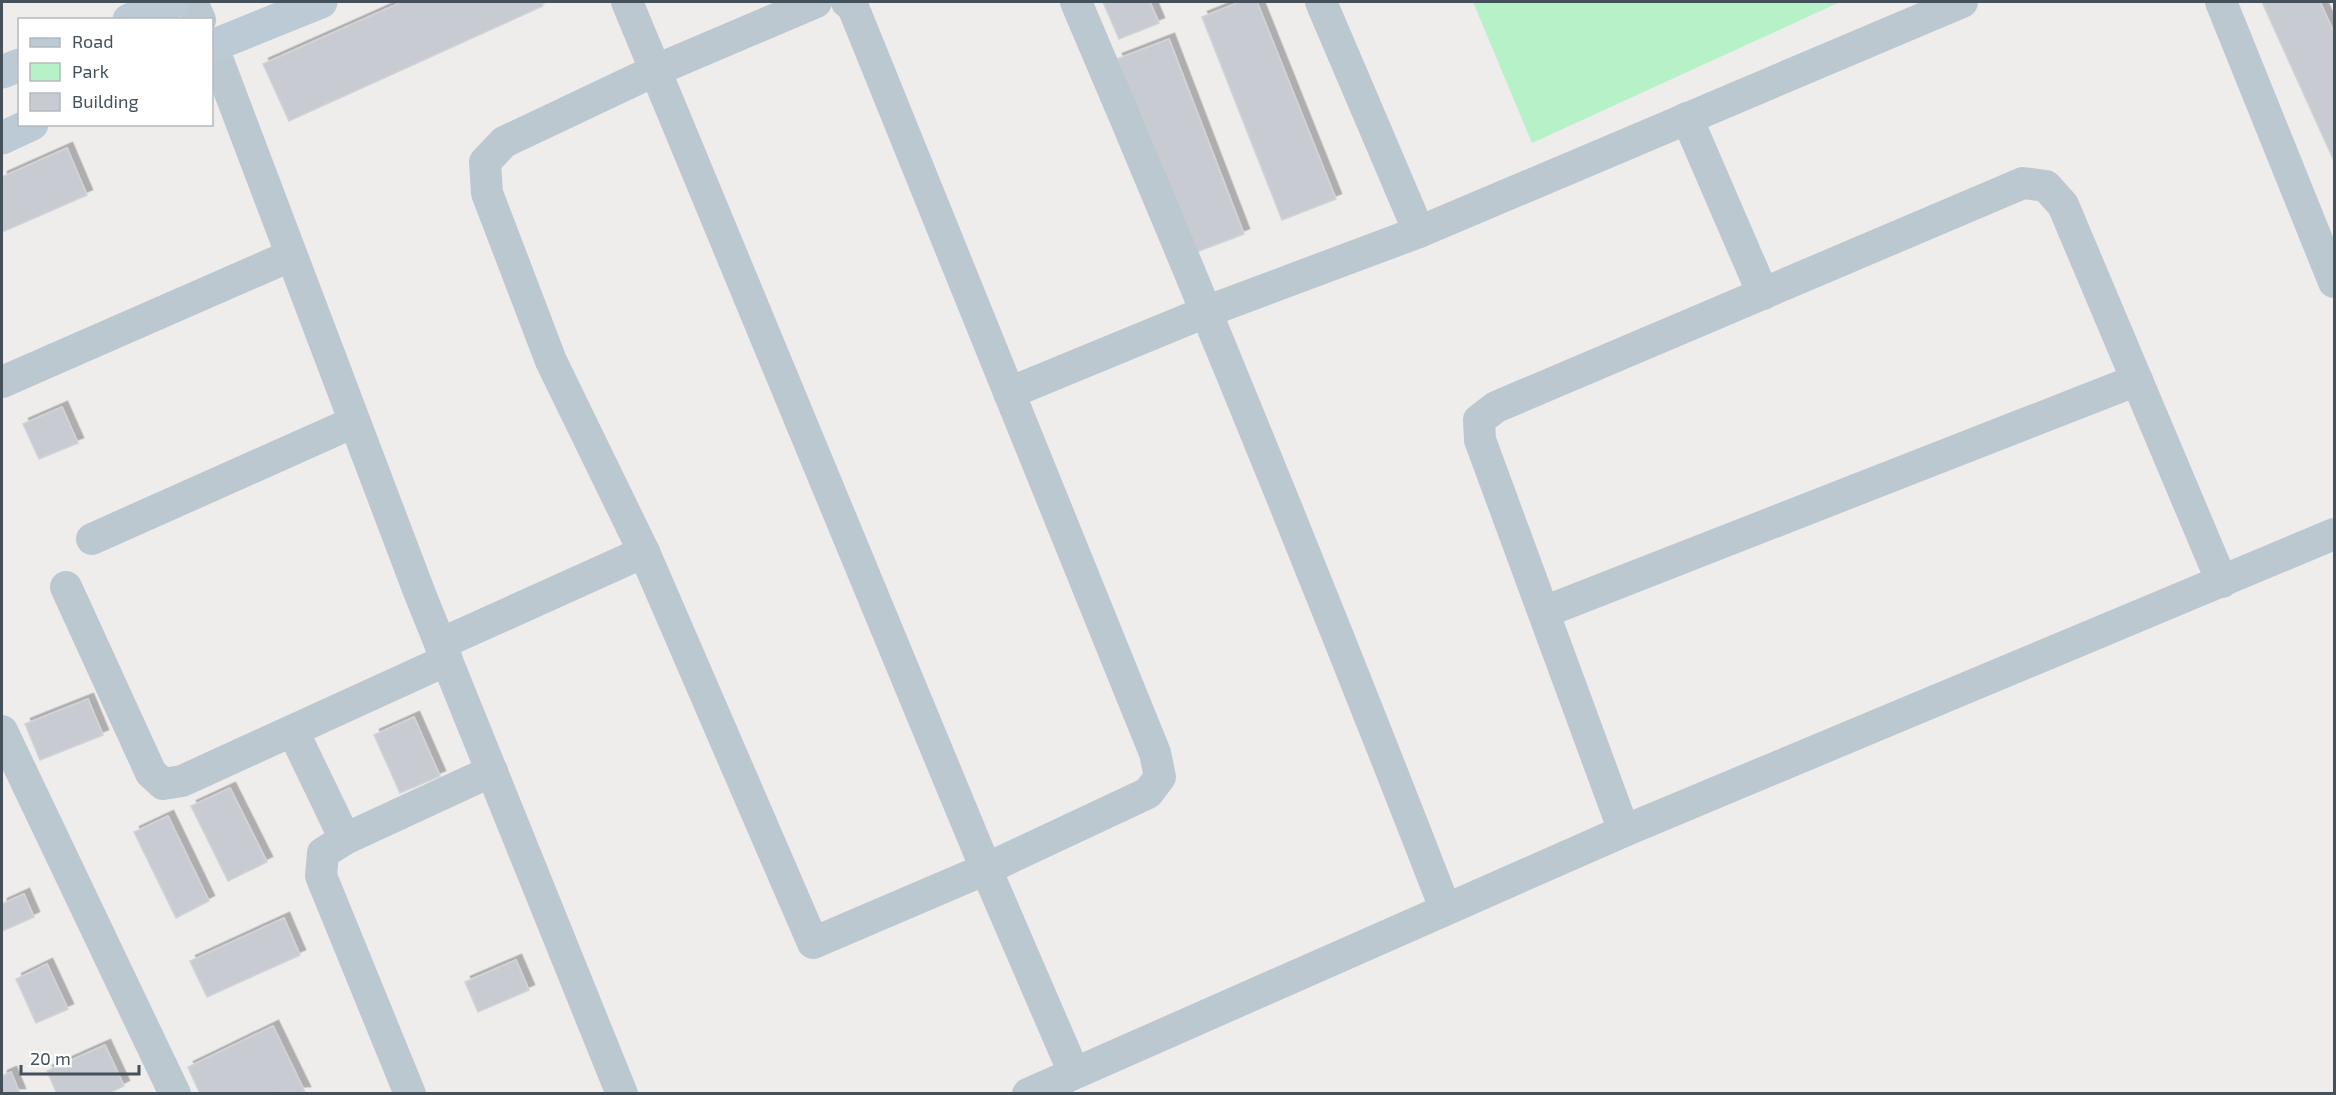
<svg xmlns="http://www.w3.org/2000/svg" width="2336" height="1095" font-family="'Exo 2',sans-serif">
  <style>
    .green { fill: #b6f1c8 }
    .building { fill: #c8ccd2; stroke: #d0d3d8; stroke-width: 1.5; filter: url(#shadow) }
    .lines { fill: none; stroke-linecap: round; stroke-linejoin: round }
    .street { stroke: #bcc8d0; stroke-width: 32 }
    .secondary { stroke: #bbcad4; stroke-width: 33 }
  </style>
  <defs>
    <filter id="shadow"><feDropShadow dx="5.5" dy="-5.5" stdDeviation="0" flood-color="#0004"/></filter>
  </defs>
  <rect width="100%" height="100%" fill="#efecec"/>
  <path class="green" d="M 1473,2 L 1840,2 L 1532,143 Z"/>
  <g class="building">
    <path d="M 402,2 L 541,2 L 543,6 L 289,121 L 263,64 Z"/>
    <path d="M 1103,2 L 1150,2 L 1159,23 L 1119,39 Z"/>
    <path d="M 1240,2 L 1257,2 L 1336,199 L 1282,220 L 1202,17 Z"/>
    <path d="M 2262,2 L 2320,2 L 2334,33 L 2334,161 Z"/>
    <path d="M 1169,39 L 1244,234 L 1191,254 L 1117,59 Z"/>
    <path d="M 67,148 L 87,195 L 2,232 L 2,177 Z"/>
    <path d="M 62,407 L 78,443 L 39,459 L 23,424 Z"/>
    <path d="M 88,699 L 103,735 L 40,760 L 25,724 Z"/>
    <path d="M 414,717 L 440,776 L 400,793 L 374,735 Z"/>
    <path d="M 230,788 L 267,862 L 228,881 L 191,806 Z"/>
    <path d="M 168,816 L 209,901 L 176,918 L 134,832 Z"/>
    <path d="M 24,894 L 34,917 L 2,931 L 2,904 Z"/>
    <path d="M 284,918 L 300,955 L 207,997 L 190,961 Z"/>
    <path d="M 516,960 L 529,990 L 478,1012 L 465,982 Z"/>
    <path d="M 47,964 L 68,1009 L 36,1023 L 16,979 Z"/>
    <path d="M 273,1026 L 305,1092 L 200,1094 L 188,1067 Z"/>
    <path d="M 105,1045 L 124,1086 L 107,1094 L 57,1094 L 47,1071 Z"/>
    <path d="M 11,1072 L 20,1094 L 2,1094 L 2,1076 Z"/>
  </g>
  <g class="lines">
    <g class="street">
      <path d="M 192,2 L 200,20"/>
      <path d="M 627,2 L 986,869 L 1074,1073"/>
      <path d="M 816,2 L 654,71 L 504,142 L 485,162 L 487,193 L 551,361 L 644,552 L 813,943 L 986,869 L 1148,793 L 1160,777 L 1155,753 L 853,7 L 847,2"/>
      <path d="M 1076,2 C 1204,302 1327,604 1445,908"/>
      <path d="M 1321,2 L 1419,232"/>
      <path d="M 2221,2 L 2334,282"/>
      <path d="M 212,45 L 420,594 L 622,1094"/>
      <path d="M 1687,118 L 1763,294"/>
      <path d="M 2,382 L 290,256"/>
      <path d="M 1009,393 L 1208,311 L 1419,232 L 1962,2"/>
      <path d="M 92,539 L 354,422"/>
      <path d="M 66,587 L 151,773 L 163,784 L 182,781 L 447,660"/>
      <path d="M 1544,612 L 2137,380"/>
      <path d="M 440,644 L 644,552"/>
      <path d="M 2,731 L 175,1094"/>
      <path d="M 293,731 L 345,839"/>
      <path d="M 1624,831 L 1480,440 L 1479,420 L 1496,407 L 2023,183 L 2046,186 L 2063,205 L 2222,582"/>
      <path d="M 410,1094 L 321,876 L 323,853 L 345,839 L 492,771"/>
      <path d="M 1028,1094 L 1624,831 L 2334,534"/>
    </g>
    <g class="secondary">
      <path d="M 129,20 L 173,2"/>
      <path d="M 212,46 L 321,2"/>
      <path d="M 2,72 L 20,65"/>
      <path d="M 2,138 L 32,124"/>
    </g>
  </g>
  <rect width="2336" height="1095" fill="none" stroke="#44515a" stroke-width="6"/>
  <rect x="18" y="18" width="195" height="108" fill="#ffffff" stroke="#b4b9bd" stroke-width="1.5"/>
  <rect x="30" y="38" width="30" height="9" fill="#bbcad4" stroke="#b4b9bd" stroke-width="1.5"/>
  <text x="72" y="48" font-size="18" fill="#44515a">Road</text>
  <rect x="30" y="63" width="30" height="18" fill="#b6f1c8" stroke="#b4b9bd" stroke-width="1.5"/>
  <text x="72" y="78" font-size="18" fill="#44515a">Park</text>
  <rect x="30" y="93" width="30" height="18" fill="#c8ccd2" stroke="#b4b9bd" stroke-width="1.5"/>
  <text x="72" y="108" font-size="18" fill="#44515a">Building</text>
  <path d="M21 1065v9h118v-9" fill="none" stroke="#44515a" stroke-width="3"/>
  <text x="30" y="1065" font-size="18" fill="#44515a" stroke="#ffffff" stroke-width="4.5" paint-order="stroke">20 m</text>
</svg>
